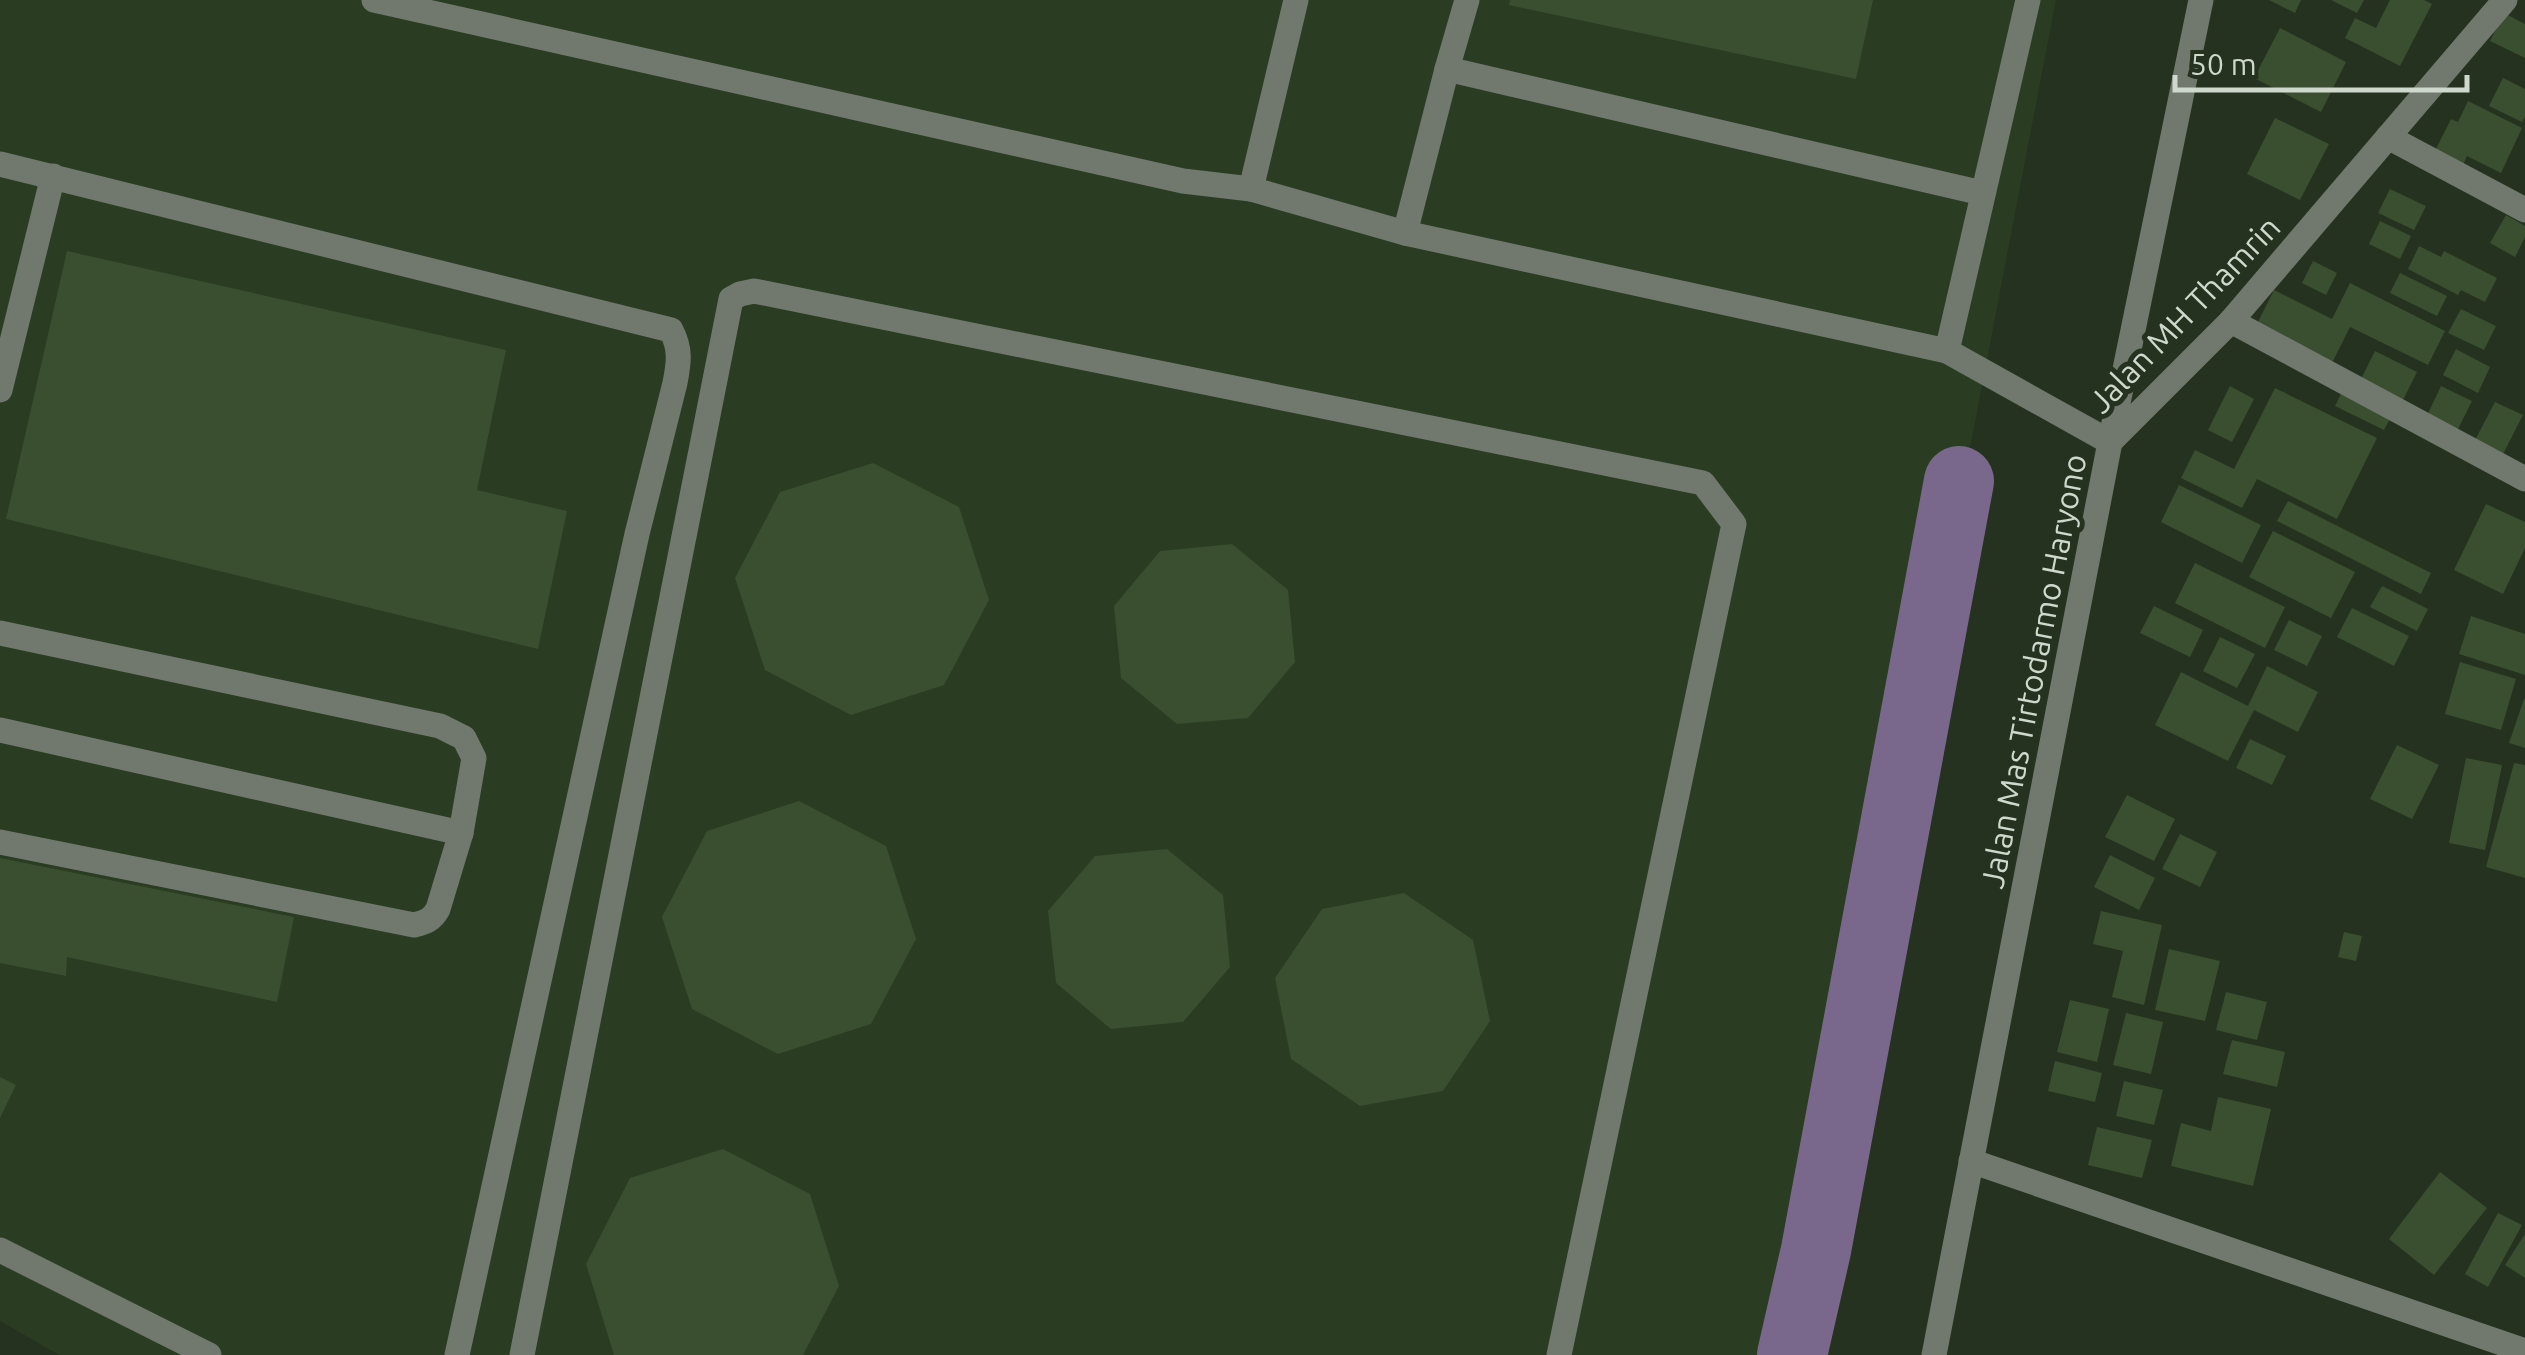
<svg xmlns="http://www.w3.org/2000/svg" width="2525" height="1355" font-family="Ubuntu,sans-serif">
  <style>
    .built { fill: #2a3c22 }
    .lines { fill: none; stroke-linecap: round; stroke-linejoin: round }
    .river { stroke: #7a688c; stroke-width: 70 }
    .building { fill: #394f2f }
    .minor { stroke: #71786e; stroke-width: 25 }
    .labels { text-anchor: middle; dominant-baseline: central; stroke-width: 10; stroke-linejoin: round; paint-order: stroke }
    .street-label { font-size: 32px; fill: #cfd8cc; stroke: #24321f }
  </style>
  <rect width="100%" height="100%" fill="#24321f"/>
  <path class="built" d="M 0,0 L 2056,0 L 1796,1355 L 59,1355 L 0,1321 Z"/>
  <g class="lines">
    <path class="river" d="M 1792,1355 L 1816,1250 L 1959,481"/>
  </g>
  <g class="building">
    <path d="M 1510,0 L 1873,0 L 1856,79 L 1509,5 Z"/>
    <path d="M 2269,0 L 2301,0 L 2295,13 Z"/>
    <path d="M 2331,0 L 2364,0 L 2357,13 Z"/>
    <path d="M 2390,0 L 2424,0 L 2432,4 L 2400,66 L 2345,38 L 2355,18 L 2376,28 Z"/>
    <path d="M 2504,13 L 2525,24 L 2525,58 L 2490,41 Z"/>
    <path d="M 2280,28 L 2346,62 L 2321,112 L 2254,78 Z"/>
    <path d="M 2503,78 L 2525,89 L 2525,117 L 2522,122 L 2489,106 Z"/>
    <path d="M 2468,101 L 2522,128 L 2501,173 L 2467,156 L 2462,167 L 2434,153 L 2451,119 L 2458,122 Z"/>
    <path d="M 2275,118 L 2329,144 L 2300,200 L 2247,174 Z"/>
    <path d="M 2390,189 L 2426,206 L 2414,230 L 2378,213 Z"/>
    <path d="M 2506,215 L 2525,226 L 2525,237 L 2515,257 L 2490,243 Z"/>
    <path d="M 2380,221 L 2411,236 L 2400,259 L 2369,244 Z"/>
    <path d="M 2419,246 L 2441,257 L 2444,251 L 2497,278 L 2485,302 L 2461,290 L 2458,295 L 2408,269 Z"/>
    <path d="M 67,251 L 506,350 L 477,490 L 567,511 L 538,649 L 6,519 Z"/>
    <path d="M 2313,261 L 2337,273 L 2326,295 L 2302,283 Z"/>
    <path d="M 2400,273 L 2447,296 L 2437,316 L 2390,293 Z"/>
    <path d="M 2350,283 L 2445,331 L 2428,365 L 2350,327 L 2329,369 L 2253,332 L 2274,290 L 2332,319 Z"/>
    <path d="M 2461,309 L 2496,326 L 2484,350 L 2448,333 Z"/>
    <path d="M 2456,349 L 2490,367 L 2478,393 L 2443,375 Z"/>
    <path d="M 2375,351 L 2417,372 L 2402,402 L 2360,381 Z"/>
    <path d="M 2230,386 L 2254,399 L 2232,442 L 2208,430 Z"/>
    <path d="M 2441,386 L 2472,401 L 2453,439 L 2423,424 Z"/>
    <path d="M 2275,388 L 2377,438 L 2337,519 L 2257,479 L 2242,508 L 2181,478 L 2195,450 L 2234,469 Z"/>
    <path d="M 2344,388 L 2393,413 L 2384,430 L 2335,406 Z"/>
    <path d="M 2495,402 L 2523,415 L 2502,456 L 2474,442 Z"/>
    <path d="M 873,463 L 959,507 L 989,600 L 944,685 L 851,715 L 765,670 L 735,578 L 780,492 Z"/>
    <path d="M 2179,485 L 2261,525 L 2242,563 L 2161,522 Z"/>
    <path d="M 2288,501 L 2431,573 L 2421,594 L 2277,521 Z"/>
    <path d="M 2486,504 L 2525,522 L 2525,548 L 2503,594 L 2454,570 Z"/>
    <path d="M 2273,531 L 2355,572 L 2331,618 L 2249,577 Z"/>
    <path d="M 1232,544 L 1288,590 L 1295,662 L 1248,718 L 1177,724 L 1121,678 L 1114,606 L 1160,551 Z"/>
    <path d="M 2195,563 L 2285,607 L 2265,648 L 2175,603 Z"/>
    <path d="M 2382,586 L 2428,609 L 2417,631 L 2370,607 Z"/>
    <path d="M 2154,606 L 2203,630 L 2190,657 L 2140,633 Z"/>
    <path d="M 2352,608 L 2409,636 L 2394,666 L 2337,637 Z"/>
    <path d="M 2471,616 L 2525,634 L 2525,675 L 2459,654 Z"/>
    <path d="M 2289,620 L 2322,636 L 2307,666 L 2274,650 Z"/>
    <path d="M 2220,637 L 2255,654 L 2237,688 L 2203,671 Z"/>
    <path d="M 2460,662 L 2516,679 L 2501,730 L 2445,714 Z"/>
    <path d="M 2267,666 L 2318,692 L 2298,732 L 2254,710 L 2228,761 L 2155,725 L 2181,672 L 2248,706 Z"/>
    <path d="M 2524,699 L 2525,699 L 2525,748 L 2509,743 Z"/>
    <path d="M 2250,739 L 2286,756 L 2272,785 L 2236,768 Z"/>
    <path d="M 2397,745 L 2439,765 L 2412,819 L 2370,799 Z"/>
    <path d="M 2466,758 L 2502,765 L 2485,850 L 2449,843 Z"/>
    <path d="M 2514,763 L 2525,765 L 2525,878 L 2486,867 Z"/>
    <path d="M 2127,795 L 2175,819 L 2154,861 L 2105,837 Z"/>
    <path d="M 799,801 L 886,846 L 916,939 L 871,1024 L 778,1054 L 692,1009 L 662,917 L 707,831 Z"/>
    <path d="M 2180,834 L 2217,852 L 2200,887 L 2162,869 Z"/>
    <path d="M 1167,849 L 1223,895 L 1230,967 L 1183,1022 L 1111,1029 L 1056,983 L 1048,911 L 1095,856 Z"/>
    <path d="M 2110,855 L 2155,878 L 2139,910 L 2094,887 Z"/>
    <path d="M 0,858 L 294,917 L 277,1002 L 67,957 L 66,976 L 0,963 Z"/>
    <path d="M 1404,893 L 1473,940 L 1490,1021 L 1443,1091 L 1360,1106 L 1291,1059 L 1275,978 L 1322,909 Z"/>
    <path d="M 2101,911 L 2162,925 L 2144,1005 L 2112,997 L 2123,951 L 2093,944 Z"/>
    <path d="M 2344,932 L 2362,936 L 2356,961 L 2338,957 Z"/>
    <path d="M 2169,949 L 2220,961 L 2205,1021 L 2155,1010 Z"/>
    <path d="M 2226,992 L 2267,1002 L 2257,1040 L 2216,1030 Z"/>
    <path d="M 2070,1000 L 2109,1009 L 2097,1062 L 2057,1052 Z"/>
    <path d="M 2126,1013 L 2163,1022 L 2151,1074 L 2113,1065 Z"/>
    <path d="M 2232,1040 L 2285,1052 L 2277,1087 L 2223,1074 Z"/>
    <path d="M 2055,1061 L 2102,1073 L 2095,1102 L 2048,1091 Z"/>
    <path d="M 0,1077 L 16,1085 L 0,1118 Z"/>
    <path d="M 2124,1081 L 2163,1090 L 2154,1125 L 2116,1116 Z"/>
    <path d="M 2218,1097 L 2271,1109 L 2253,1186 L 2171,1166 L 2181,1123 L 2211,1131 Z"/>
    <path d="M 2097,1127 L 2152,1140 L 2142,1178 L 2088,1165 Z"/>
    <path d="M 723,1149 L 810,1194 L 839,1286 L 803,1355 L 614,1355 L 586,1264 L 630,1178 Z"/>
    <path d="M 2440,1172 L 2487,1208 L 2434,1275 L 2389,1239 Z"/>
    <path d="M 2498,1213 L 2522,1225 L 2488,1287 L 2465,1274 Z"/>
    <path d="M 2525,1234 L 2525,1278 L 2505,1265 Z"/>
  </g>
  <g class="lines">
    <g class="minor">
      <path d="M 374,0 L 1183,181 L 1251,189"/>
      <path d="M 1296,0 L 1251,189 L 1405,233"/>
      <path d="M 1467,0 L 1447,69 L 1982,193"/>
      <path d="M 2028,0 L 1947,351 L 2110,442 L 2231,321 L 2505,0"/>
      <path d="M 1447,69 L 1405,233 L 1947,351"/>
      <path d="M 2388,137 L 2525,210"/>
      <path d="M 0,164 L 671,330 C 681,349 679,362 675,383 L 637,534 L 457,1355"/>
      <path d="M 2231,321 L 2525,479"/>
      <path d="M 0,390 L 53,176"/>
      <path d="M 0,633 L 440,726 L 464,738 L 474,758 L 461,833 L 438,909 C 432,920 426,922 414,925 L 0,842"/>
      <path d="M 0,730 L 461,833"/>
      <path d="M 1971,1161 L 2525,1351"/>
      <path d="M 0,1250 L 209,1355"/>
      <path d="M 522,1355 L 731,299 L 740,294 L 754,291 L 1703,483 L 1734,524 L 1559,1355"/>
      <path d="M 1934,1355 L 2110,442 L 2201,0"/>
    </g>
  </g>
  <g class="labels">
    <g class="street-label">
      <text transform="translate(2184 314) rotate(-46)">Jalan MH Thamrin</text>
      <text transform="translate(2033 671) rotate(-79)">Jalan Mas Tirtodarmo Haryono</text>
    </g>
  </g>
  <path d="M2175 75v15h292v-15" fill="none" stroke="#cfd8cc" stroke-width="5"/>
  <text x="2190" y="75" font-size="30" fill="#cfd8cc" stroke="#24321f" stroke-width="8" paint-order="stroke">50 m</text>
</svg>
